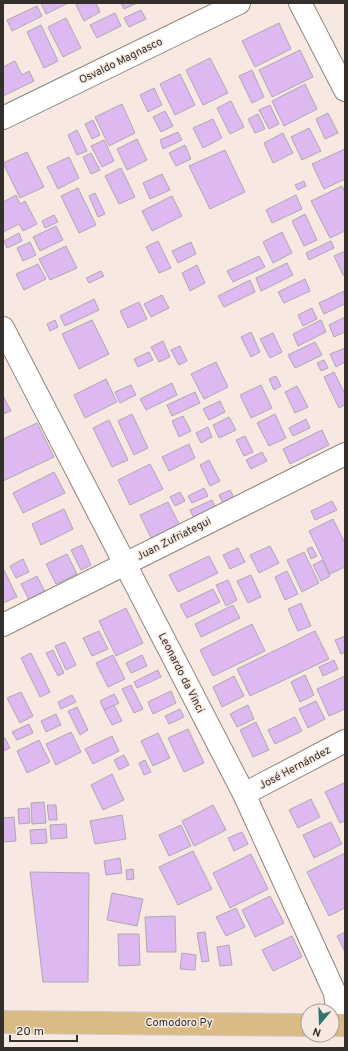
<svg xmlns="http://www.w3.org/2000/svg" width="348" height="1051" font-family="Overpass,sans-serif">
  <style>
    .building { fill: #deb8f0; stroke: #afa8b3 }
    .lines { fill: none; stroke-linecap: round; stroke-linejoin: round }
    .minor-casing { stroke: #90847d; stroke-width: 24 }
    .major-casing { stroke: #cecdcc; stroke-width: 24 }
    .minor { stroke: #fff; stroke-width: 22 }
    .major { stroke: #dabb85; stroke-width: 22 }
    .labels { text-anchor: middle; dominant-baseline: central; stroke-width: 3; stroke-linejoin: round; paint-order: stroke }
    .street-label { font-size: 11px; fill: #342f2b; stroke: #f7e9e1 }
  </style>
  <rect width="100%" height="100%" fill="#f7e9e1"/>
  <g class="building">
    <path d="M 41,3 L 68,3 L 46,14 Z"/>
    <path d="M 80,3 L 96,3 L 100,12 L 84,21 L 76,5 Z"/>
    <path d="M 121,3 L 137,3 L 124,9 Z"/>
    <path d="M 37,6 L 42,16 L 12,31 L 7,20 Z"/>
    <path d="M 141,10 L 146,19 L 129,27 L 124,18 Z"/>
    <path d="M 115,13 L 121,26 L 97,38 L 90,25 Z"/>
    <path d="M 66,18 L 81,48 L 63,57 L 48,27 Z"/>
    <path d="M 279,23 L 291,49 L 255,67 L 242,41 Z"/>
    <path d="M 41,25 L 58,61 L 44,68 L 27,32 Z"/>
    <path d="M 300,50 L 313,77 L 272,97 L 259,70 Z"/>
    <path d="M 210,58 L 228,93 L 203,105 L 186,70 Z"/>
    <path d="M 15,61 L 22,75 L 29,71 L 34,81 L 3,96 L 3,67 Z"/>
    <path d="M 252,70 L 264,97 L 252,103 L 239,76 Z"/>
    <path d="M 180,74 L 195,105 L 175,115 L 160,84 Z"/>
    <path d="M 305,84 L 317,109 L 284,126 L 272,101 Z"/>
    <path d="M 154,88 L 162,105 L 148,112 L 140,95 Z"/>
    <path d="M 231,101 L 244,127 L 230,134 L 217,108 Z"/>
    <path d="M 122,104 L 135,133 L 109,146 L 95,117 Z"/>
    <path d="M 270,105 L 279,124 L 269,129 L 259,110 Z"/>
    <path d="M 165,111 L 173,126 L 161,132 L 153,117 Z"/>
    <path d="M 328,113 L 338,133 L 325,139 L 316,119 Z"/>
    <path d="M 258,114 L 265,129 L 255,133 L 248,119 Z"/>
    <path d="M 213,119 L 222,138 L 203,148 L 193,128 Z"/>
    <path d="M 93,120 L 100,135 L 92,139 L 85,124 Z"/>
    <path d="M 309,128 L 321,151 L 302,160 L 291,137 Z"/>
    <path d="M 77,130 L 87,151 L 77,155 L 68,135 Z"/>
    <path d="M 178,132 L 182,140 L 163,149 L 160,140 Z"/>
    <path d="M 283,133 L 293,153 L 273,163 L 264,143 Z"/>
    <path d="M 137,139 L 147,160 L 127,170 L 117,149 Z"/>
    <path d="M 104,140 L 114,161 L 102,167 L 91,146 Z"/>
    <path d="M 185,145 L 191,159 L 176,166 L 169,153 Z"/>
    <path d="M 345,149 L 345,179 L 324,189 L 312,164 Z"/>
    <path d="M 225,150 L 245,192 L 210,209 L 189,166 Z"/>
    <path d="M 27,152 L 44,187 L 20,198 L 3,163 Z"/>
    <path d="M 91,153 L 100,170 L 91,174 L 83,157 Z"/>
    <path d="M 69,157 L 79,178 L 58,189 L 47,167 Z"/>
    <path d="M 121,168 L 135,197 L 119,204 L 105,176 Z"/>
    <path d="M 162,174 L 170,190 L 150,199 L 143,183 Z"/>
    <path d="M 304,181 L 306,186 L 298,190 L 295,185 Z"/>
    <path d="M 342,186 L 345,192 L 345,231 L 330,238 L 311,201 Z"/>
    <path d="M 78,188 L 96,225 L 79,233 L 61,196 Z"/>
    <path d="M 95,193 L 105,214 L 98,217 L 89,196 Z"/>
    <path d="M 16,195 L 20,204 L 25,201 L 37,224 L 23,231 L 19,224 L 3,232 L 3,202 Z"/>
    <path d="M 296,195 L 302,209 L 272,223 L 266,210 Z"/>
    <path d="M 172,196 L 182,216 L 152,231 L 142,211 Z"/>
    <path d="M 305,214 L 317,240 L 304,246 L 292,221 Z"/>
    <path d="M 54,215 L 58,222 L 45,228 L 42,221 Z"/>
    <path d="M 56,226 L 63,240 L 40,251 L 33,237 Z"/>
    <path d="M 282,232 L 292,253 L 273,263 L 263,242 Z"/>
    <path d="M 19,233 L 22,241 L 7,248 L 4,241 Z"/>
    <path d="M 158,241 L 171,268 L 159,273 L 146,247 Z"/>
    <path d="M 331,241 L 334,248 L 309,260 L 306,253 Z"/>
    <path d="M 30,242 L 36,255 L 23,261 L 17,248 Z"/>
    <path d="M 191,242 L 196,254 L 178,263 L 172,251 Z"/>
    <path d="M 66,246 L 77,268 L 50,280 L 39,259 Z"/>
    <path d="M 345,251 L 345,275 L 343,275 L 334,256 Z"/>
    <path d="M 259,256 L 265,267 L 233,282 L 227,271 Z"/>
    <path d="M 287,263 L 293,275 L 261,291 L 256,278 Z"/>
    <path d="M 38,264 L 46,279 L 24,290 L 16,274 Z"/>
    <path d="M 197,265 L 205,283 L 190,291 L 182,273 Z"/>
    <path d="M 101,271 L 104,276 L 89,283 L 86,278 Z"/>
    <path d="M 305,279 L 310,291 L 284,303 L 278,292 Z"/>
    <path d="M 250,280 L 255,292 L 224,307 L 218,296 Z"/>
    <path d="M 344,291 L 345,304 L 324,314 L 319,303 Z"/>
    <path d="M 162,295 L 169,308 L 151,317 L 144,304 Z"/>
    <path d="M 94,299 L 99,310 L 65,326 L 60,316 Z"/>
    <path d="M 139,302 L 147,319 L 128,328 L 120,311 Z"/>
    <path d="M 312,308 L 317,319 L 303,326 L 298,315 Z"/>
    <path d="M 345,317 L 345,332 L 334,337 L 329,325 Z"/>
    <path d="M 55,320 L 58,327 L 50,331 L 47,324 Z"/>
    <path d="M 92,320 L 109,354 L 79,369 L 62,334 Z"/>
    <path d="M 321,320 L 326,332 L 298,346 L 293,334 Z"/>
    <path d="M 251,332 L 260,352 L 251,357 L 241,337 Z"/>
    <path d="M 273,333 L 282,352 L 270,358 L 260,339 Z"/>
    <path d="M 163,341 L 170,357 L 159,362 L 151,347 Z"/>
    <path d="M 315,342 L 322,355 L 295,368 L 288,355 Z"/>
    <path d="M 180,346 L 187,361 L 179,365 L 171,350 Z"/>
    <path d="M 345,349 L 345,362 L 336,367 L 330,354 L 345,348 Z"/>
    <path d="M 149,352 L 153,360 L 138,367 L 134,359 Z"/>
    <path d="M 324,360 L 328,368 L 321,371 L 317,363 Z"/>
    <path d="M 216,362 L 228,387 L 204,399 L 191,374 Z"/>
    <path d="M 334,372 L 345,394 L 345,405 L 339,408 L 324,377 Z"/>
    <path d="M 276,376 L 281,386 L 274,390 L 269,379 Z"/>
    <path d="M 106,379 L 117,402 L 85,418 L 74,395 Z"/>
    <path d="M 172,383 L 177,395 L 146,410 L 140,399 Z"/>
    <path d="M 131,385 L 136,395 L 120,403 L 115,392 Z"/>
    <path d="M 261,385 L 272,408 L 251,418 L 240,395 Z"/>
    <path d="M 297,386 L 308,407 L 295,413 L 285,392 Z"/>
    <path d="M 195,392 L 200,403 L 172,416 L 167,405 Z"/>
    <path d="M 3,396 L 11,411 L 3,414 Z"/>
    <path d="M 220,401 L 225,412 L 209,420 L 203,409 Z"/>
    <path d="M 132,414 L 148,448 L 134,455 L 118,421 Z"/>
    <path d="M 275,414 L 286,438 L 269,446 L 257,423 Z"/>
    <path d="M 183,416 L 191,431 L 179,437 L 172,421 Z"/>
    <path d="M 229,417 L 236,430 L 219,438 L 213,425 Z"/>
    <path d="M 306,419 L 310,428 L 293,436 L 289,428 Z"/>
    <path d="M 109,420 L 128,460 L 112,467 L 93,428 Z"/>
    <path d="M 37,423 L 54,457 L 3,481 L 3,439 Z"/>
    <path d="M 208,427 L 212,437 L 201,443 L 196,433 Z"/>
    <path d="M 322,430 L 329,445 L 290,464 L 283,449 Z"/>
    <path d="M 245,436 L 253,452 L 244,456 L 236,440 Z"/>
    <path d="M 189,444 L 195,458 L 169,471 L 162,457 Z"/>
    <path d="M 262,452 L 267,461 L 251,469 L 246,460 Z"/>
    <path d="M 209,460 L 220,481 L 210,486 L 200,465 Z"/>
    <path d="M 150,464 L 163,489 L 130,505 L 118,480 Z"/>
    <path d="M 54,472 L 65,493 L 23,513 L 13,493 Z"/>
    <path d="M 204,488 L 208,496 L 192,503 L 188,496 Z"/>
    <path d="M 230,490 L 236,501 L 225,507 L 219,495 Z"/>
    <path d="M 180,492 L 185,501 L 175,506 L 170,497 Z"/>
    <path d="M 212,500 L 217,511 L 195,521 L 190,510 Z"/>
    <path d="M 332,501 L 337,510 L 315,520 L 311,511 Z"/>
    <path d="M 168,502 L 180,526 L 152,540 L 140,515 Z"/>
    <path d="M 64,509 L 73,529 L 41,545 L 32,524 Z"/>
    <path d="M 333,519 L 345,543 L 345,567 L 330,574 L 309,531 Z"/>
    <path d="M 82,545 L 91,565 L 81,570 L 71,550 Z"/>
    <path d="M 270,546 L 279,563 L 259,573 L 250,555 Z"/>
    <path d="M 312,547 L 317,556 L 311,559 L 307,549 Z"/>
    <path d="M 238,548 L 245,562 L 230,569 L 223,555 Z"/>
    <path d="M 304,552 L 319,583 L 302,592 L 287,560 Z"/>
    <path d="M 67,554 L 77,574 L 56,584 L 46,564 Z"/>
    <path d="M 209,556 L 218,573 L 178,592 L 169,575 Z"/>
    <path d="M 23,559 L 29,572 L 16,578 L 10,566 Z"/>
    <path d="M 322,560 L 330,576 L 321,581 L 313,565 Z"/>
    <path d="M 3,568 L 17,597 L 3,603 Z"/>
    <path d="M 287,571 L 298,594 L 285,600 L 275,577 Z"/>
    <path d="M 251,575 L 261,597 L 248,603 L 237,581 Z"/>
    <path d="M 37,576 L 45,592 L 29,600 L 21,584 Z"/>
    <path d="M 228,580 L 237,600 L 226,606 L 216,585 Z"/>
    <path d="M 213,589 L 220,602 L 187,618 L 180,605 Z"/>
    <path d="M 301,603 L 311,626 L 298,631 L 288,609 Z"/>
    <path d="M 233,605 L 240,618 L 201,637 L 195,624 Z"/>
    <path d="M 126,608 L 143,643 L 116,656 L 99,621 Z"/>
    <path d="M 252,624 L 265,651 L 213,676 L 200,650 Z"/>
    <path d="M 99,631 L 108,649 L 92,656 L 83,638 Z"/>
    <path d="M 315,631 L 329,659 L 250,696 L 237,669 Z"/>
    <path d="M 345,636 L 345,652 L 341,654 L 335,640 Z"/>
    <path d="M 65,642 L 76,665 L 66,670 L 55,646 Z"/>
    <path d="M 53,650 L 64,673 L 58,676 L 46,653 Z"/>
    <path d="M 31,653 L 50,692 L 40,697 L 21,658 Z"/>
    <path d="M 113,655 L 125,679 L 108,687 L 96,663 Z"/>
    <path d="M 142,655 L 147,666 L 131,673 L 126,663 Z"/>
    <path d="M 334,660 L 338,669 L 323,676 L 319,667 Z"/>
    <path d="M 158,670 L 161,677 L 137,688 L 134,682 Z"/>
    <path d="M 305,675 L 314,695 L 300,702 L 291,682 Z"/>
    <path d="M 234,676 L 244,696 L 222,707 L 213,687 Z"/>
    <path d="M 345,676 L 345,709 L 329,716 L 317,689 Z"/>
    <path d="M 131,685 L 143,709 L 134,713 L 122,689 Z"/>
    <path d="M 171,691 L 176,703 L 153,714 L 148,702 Z"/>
    <path d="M 21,692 L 33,716 L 20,723 L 7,698 Z"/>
    <path d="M 114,694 L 119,703 L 104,710 L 100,701 Z"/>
    <path d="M 72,695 L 76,702 L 61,709 L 58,702 Z"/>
    <path d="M 316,701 L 325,719 L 308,728 L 299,709 Z"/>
    <path d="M 114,705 L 122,721 L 112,725 L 104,710 Z"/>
    <path d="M 248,705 L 254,719 L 237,727 L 230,714 Z"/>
    <path d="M 77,707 L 88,730 L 80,735 L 68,711 Z"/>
    <path d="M 180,709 L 184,717 L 169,724 L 165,716 Z"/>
    <path d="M 56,714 L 61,725 L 46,732 L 41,721 Z"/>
    <path d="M 295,717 L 302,731 L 275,744 L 268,730 Z"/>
    <path d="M 256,722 L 269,750 L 253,757 L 240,730 Z"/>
    <path d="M 29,724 L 33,733 L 17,740 L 12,732 Z"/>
    <path d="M 188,729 L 204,763 L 184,772 L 168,738 Z"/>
    <path d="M 71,732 L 81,752 L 56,765 L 46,744 Z"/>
    <path d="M 158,733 L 170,758 L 153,766 L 141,741 Z"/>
    <path d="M 112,736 L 119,751 L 93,764 L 85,749 Z"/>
    <path d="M 5,738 L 10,748 L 3,751 L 3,739 Z"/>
    <path d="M 39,740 L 50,762 L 27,773 L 17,751 Z"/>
    <path d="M 124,755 L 129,765 L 119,770 L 114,760 Z"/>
    <path d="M 145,760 L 151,772 L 144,775 L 139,763 Z"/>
    <path d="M 112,774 L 124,800 L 103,810 L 91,785 Z"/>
    <path d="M 344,783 L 345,786 L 345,821 L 340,823 L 325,792 Z"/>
    <path d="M 311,799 L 320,817 L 298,828 L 289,810 Z"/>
    <path d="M 44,802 L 46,823 L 32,824 L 31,803 Z"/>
    <path d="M 47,805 L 56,805 L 57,820 L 49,820 Z"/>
    <path d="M 213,805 L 226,830 L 194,846 L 182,821 Z"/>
    <path d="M 29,808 L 30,823 L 19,824 L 18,809 Z"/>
    <path d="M 122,815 L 126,839 L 95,844 L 90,821 Z"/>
    <path d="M 14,817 L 16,841 L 3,842 L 3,818 Z"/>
    <path d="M 331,822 L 342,844 L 314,858 L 303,835 Z"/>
    <path d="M 66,824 L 67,838 L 51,839 L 50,825 Z"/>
    <path d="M 181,825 L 191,846 L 169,856 L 159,835 Z"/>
    <path d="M 46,829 L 47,843 L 31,844 L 30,830 Z"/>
    <path d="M 242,832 L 248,844 L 234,851 L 228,838 Z"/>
    <path d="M 193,851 L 212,889 L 178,905 L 159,867 Z"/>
    <path d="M 345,853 L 345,908 L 329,916 L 307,872 Z"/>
    <path d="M 251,854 L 268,889 L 230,908 L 213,873 Z"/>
    <path d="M 120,858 L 122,873 L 106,875 L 104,861 Z"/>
    <path d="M 133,869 L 134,879 L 127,880 L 126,870 Z"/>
    <path d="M 30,872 L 89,873 L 88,982 L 43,982 Z"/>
    <path d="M 112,893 L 143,899 L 137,926 L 107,920 Z"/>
    <path d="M 270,896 L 284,923 L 255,937 L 242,910 Z"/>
    <path d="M 236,908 L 245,927 L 226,936 L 216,917 Z"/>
    <path d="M 175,916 L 176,952 L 147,952 L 145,917 Z"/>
    <path d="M 205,932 L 209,961 L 202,962 L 197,933 Z"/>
    <path d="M 345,932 L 345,952 L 337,936 Z"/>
    <path d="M 118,934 L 139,934 L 140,965 L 119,966 Z"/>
    <path d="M 292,936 L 302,957 L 273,971 L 262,950 Z"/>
    <path d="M 229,945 L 232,965 L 220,966 L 217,947 Z"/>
    <path d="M 182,953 L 196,955 L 195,970 L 180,969 Z"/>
  </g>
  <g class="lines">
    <g class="minor-casing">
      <g id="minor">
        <path d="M 300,3 L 345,90"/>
        <path d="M 3,118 L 239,3"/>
        <path d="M 3,328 L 244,794 L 335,993 L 339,1025"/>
        <path d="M 3,625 L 345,454"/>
        <path d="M 244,794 L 345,741"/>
      </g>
    </g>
    <g class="major-casing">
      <g id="major">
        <path d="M 3,1022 L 308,1025"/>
        <path d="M 332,1025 L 345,1025"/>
      </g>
    </g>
    <use href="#minor" class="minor"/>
    <use href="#major" class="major"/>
  </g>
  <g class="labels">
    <g class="street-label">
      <text transform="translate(121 61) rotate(-26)">Osvaldo Magnasco</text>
      <text transform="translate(174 539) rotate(-27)">Juan Zufriategui</text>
      <text transform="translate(181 673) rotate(63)">Leonardo da Vinci</text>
      <text transform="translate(295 768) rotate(-28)">José Hernández</text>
      <text x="179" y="1023">Comodoro Py</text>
    </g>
  </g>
  <rect width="348" height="1051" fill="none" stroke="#342f2b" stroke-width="8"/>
  <g transform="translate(320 1023) rotate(199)"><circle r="19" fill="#f7e9e1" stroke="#a99f98"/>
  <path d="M0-3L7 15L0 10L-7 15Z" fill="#2d7671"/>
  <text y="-6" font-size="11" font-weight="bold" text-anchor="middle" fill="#342f2b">N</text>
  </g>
  <path d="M10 1035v6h67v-6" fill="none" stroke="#342f2b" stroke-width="2"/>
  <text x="16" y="1035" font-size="12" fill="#342f2b" stroke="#f7e9e1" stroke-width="3" paint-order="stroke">20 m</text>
</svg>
